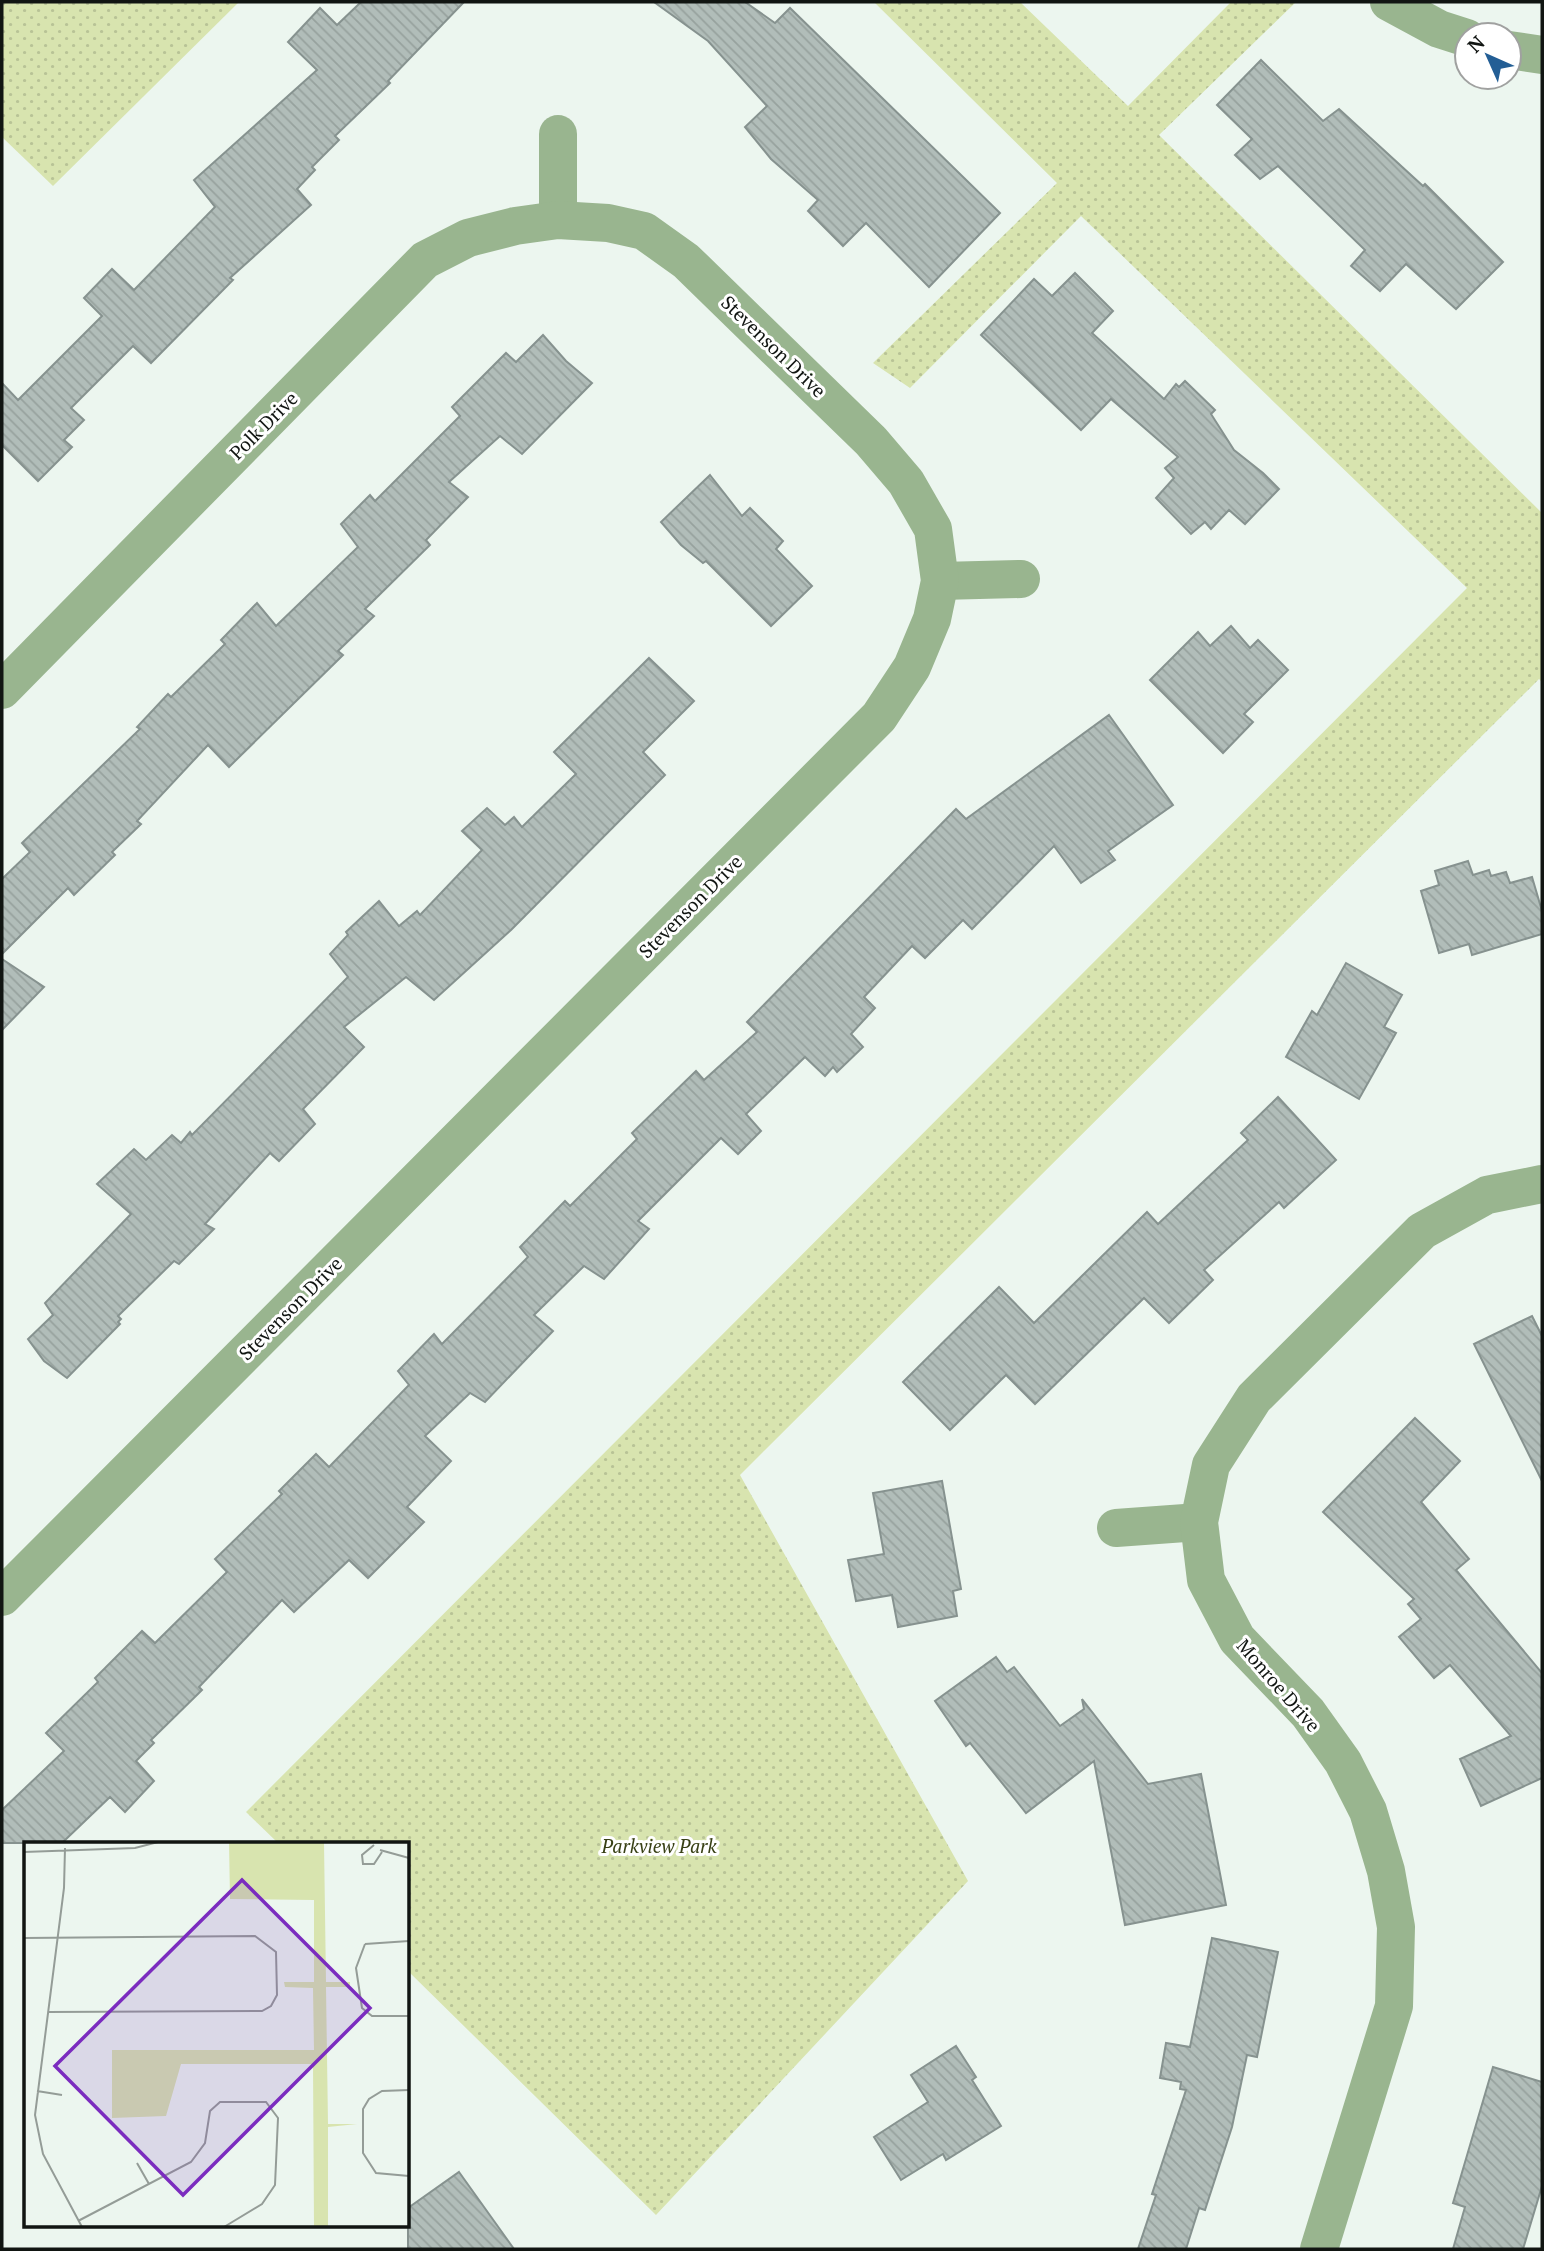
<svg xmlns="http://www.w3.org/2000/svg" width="1544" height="2251" font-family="'PT Serif',serif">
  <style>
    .park { fill: url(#park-dots) }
    .building { fill: url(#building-back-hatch); stroke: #86928f; stroke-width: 2 }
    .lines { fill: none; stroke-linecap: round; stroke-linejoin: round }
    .minor { stroke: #99b58f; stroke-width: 38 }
    .labels { text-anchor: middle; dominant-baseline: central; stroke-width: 6; stroke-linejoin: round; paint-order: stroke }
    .street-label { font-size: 19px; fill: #111512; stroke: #fff }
    .park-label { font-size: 19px; font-style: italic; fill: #384015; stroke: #fff }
    .inset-road { fill: none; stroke: #949c97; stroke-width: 2 }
    .view { fill: #7b2cbf; fill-opacity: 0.15; stroke: #7b2cbf; stroke-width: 3.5 }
    .inset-edge { fill: none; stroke: #111512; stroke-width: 3.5 }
  </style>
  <defs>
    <pattern id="park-dots" width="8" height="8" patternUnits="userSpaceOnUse" patternTransform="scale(1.75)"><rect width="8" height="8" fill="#d8e4af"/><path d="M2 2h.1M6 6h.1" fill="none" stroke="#b8c396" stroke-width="1.8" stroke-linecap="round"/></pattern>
    <pattern id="building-back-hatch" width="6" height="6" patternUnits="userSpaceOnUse" patternTransform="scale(1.75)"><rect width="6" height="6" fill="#b1bdb9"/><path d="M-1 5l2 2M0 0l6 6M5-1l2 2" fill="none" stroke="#97a29e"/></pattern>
  </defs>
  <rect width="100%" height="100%" fill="#ecf6ef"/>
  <g class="park">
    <path d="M 2,2 L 239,2 L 53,186 L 2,137 Z"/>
    <path d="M 874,2 L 1020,2 L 1128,106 L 1231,2 L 1296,2 L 1159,135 L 1542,513 L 1542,682 L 1539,679 L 740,1475 L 968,1881 L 656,2215 L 408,1971 L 408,1843 L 278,1843 L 246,1812 L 1467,588 L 1081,216 L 910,388 L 873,363 L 1057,183 Z"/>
  </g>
  <g class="building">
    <path d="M 361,2 L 464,2 L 388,81 L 390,83 L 335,136 L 339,140 L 312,167 L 315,170 L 297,189 L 311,205 L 230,278 L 233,280 L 151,363 L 133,346 L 71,408 L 84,420 L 64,440 L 72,447 L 38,481 L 2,445 L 2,383 L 18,400 L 102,316 L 84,298 L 112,269 L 134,290 L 215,207 L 194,180 L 317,70 L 288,42 L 320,8 L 337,25 Z"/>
    <path d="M 654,2 L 745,2 L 775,23 L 790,8 L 1000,213 L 929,287 L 866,223 L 843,246 L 808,211 L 818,200 L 771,159 L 745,127 L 767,106 L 708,41 Z"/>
    <path d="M 1261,60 L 1323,121 L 1339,109 L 1423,186 L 1425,184 L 1503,262 L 1456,309 L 1406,264 L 1380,291 L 1351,266 L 1365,250 L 1278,166 L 1260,179 L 1235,155 L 1252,139 L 1217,105 Z"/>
    <path d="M 1075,273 L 1113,311 L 1092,333 L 1164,399 L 1176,384 L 1179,387 L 1185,381 L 1215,410 L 1211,414 L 1234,450 L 1263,473 L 1279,489 L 1245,524 L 1229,510 L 1211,529 L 1205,522 L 1191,534 L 1156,498 L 1174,478 L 1165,468 L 1178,457 L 1111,399 L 1081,430 L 981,335 L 1034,279 L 1052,296 Z"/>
    <path d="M 543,335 L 566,361 L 592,383 L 522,454 L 500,436 L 449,482 L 468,497 L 426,540 L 430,545 L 365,609 L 374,616 L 338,651 L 343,655 L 229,767 L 208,745 L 137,821 L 141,824 L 112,852 L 115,855 L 74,895 L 68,888 L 2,954 L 2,879 L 30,852 L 22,843 L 140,729 L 137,727 L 168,694 L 171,697 L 225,644 L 221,640 L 257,603 L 276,626 L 358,547 L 341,524 L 370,495 L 375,501 L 460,416 L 452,407 L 506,353 L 516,362 Z"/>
    <path d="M 710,475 L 742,516 L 750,508 L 783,541 L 776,549 L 812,586 L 771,626 L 706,561 L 703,563 L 681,545 L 661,522 Z"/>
    <path d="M 1231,626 L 1250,648 L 1258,640 L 1288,670 L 1244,714 L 1253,722 L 1223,753 L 1150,680 L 1198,632 L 1210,646 Z"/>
    <path d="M 649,658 L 694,701 L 643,752 L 665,775 L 511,930 L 434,1000 L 406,977 L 344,1027 L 364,1047 L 303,1109 L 315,1124 L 279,1161 L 270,1153 L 205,1224 L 214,1229 L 179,1264 L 174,1261 L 118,1316 L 121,1319 L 118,1322 L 120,1324 L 67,1378 L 44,1361 L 28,1339 L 53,1315 L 45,1303 L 131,1214 L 97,1184 L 134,1149 L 146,1160 L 172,1135 L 181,1143 L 190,1132 L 192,1135 L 348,977 L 330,954 L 348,935 L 346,932 L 379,901 L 399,926 L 417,911 L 420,915 L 482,850 L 462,831 L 487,808 L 505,825 L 514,817 L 522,827 L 576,774 L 554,752 Z"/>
    <path d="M 1109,715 L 1173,805 L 1108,851 L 1115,860 L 1081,883 L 1054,846 L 972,929 L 963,920 L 925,958 L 912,946 L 864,997 L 875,1008 L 851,1034 L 863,1047 L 837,1072 L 833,1067 L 825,1076 L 805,1057 L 746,1114 L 761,1131 L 738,1154 L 721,1138 L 638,1221 L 649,1229 L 604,1279 L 584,1266 L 534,1315 L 553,1331 L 485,1402 L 470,1393 L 425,1436 L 451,1461 L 407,1507 L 424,1522 L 368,1578 L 349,1560 L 294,1612 L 282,1600 L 199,1687 L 202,1690 L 151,1740 L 154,1743 L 136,1761 L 154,1781 L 125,1812 L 110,1797 L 62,1843 L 2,1843 L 2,1810 L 64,1751 L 46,1733 L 98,1682 L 95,1678 L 142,1631 L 155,1643 L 227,1572 L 215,1559 L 282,1494 L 279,1491 L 316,1454 L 329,1467 L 409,1385 L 398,1371 L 434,1334 L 442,1344 L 528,1257 L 520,1247 L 565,1201 L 570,1206 L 637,1139 L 632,1133 L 696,1071 L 704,1080 L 757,1032 L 747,1022 L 956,809 L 966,819 Z"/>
    <path d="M 1468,861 L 1473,875 L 1489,870 L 1491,876 L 1506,872 L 1510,883 L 1532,877 L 1542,911 L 1542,934 L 1472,955 L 1469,944 L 1439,953 L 1421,891 L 1439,885 L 1435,871 Z"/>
    <path d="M 2,959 L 44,987 L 2,1030 Z"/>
    <path d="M 1346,963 L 1402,995 L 1384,1027 L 1396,1033 L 1359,1099 L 1286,1057 L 1312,1011 L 1317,1015 Z"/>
    <path d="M 1278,1097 L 1336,1160 L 1284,1208 L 1279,1202 L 1204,1270 L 1213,1280 L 1169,1323 L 1144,1298 L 1035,1404 L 1006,1375 L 950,1430 L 903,1382 L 999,1287 L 1034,1323 L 1147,1212 L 1158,1224 L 1248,1140 L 1241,1133 Z"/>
    <path d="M 1532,1316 L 1542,1336 L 1542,1481 L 1474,1344 Z"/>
    <path d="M 1415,1418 L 1460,1461 L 1421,1502 L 1469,1559 L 1456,1570 L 1542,1673 L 1542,1778 L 1481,1806 L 1460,1759 L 1511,1736 L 1450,1665 L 1434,1678 L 1399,1637 L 1421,1619 L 1408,1604 L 1414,1599 L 1323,1512 Z"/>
    <path d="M 942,1481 L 961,1589 L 953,1591 L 957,1616 L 898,1627 L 892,1595 L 856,1601 L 848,1560 L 884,1554 L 873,1493 Z"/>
    <path d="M 996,1657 L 1007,1672 L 1014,1667 L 1060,1726 L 1084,1709 L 1082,1699 L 1148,1784 L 1201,1774 L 1226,1905 L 1125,1925 L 1094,1761 L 1026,1813 L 970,1743 L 966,1746 L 935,1701 Z"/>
    <path d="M 1212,1938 L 1278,1952 L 1257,2057 L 1247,2055 L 1232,2127 L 1205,2210 L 1199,2208 L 1186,2249 L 1138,2249 L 1156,2195 L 1152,2194 L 1186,2090 L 1180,2089 L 1181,2082 L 1160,2078 L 1166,2043 L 1190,2047 Z"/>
    <path d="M 956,2046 L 976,2077 L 972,2080 L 1001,2126 L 946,2160 L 943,2154 L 901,2180 L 874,2137 L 928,2102 L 911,2075 Z"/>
    <path d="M 1493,2067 L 1542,2082 L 1542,2186 L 1523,2249 L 1453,2249 L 1465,2207 L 1453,2203 Z"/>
    <path d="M 459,2172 L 514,2249 L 408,2249 L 408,2208 Z"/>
  </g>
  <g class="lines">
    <g class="minor">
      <path d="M 1389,2 L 1439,29 L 1467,38"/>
      <path d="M 1509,50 L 1542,55"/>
      <path d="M 558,134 L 558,220"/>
      <path d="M 940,581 L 1021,579"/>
      <path d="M 2,690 L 425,260 L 468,238 L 515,226 L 558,220 L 608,223 L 644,231 L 686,261 L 871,441 L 906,482 L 933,529 L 940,581 L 932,619 L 912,667 L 879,717 L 2,1597"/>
      <path d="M 1116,1528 L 1199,1522"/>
      <path d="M 1319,2249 L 1394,2006 L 1396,1927 L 1386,1871 L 1368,1811 L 1343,1762 L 1308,1713 L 1237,1639 L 1206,1580 L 1199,1522 L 1211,1465 L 1254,1398 L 1422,1231 L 1487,1195 L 1542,1184"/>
    </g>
  </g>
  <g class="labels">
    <g class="street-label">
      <text transform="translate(774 346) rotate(44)">Stevenson Drive</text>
      <text transform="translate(263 425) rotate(-45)">Polk Drive</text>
      <text transform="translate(690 906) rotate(-45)">Stevenson Drive</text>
      <text transform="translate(290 1308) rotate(-45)">Stevenson Drive</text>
      <text transform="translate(1279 1685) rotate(49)">Monroe Drive</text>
    </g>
    <g class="park-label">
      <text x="659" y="1845">Parkview Park</text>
    </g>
  </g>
  <g transform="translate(24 1842)">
    <rect width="385" height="385" fill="#ecf6ef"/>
    <path d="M 205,0 L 300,1 L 302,140 L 326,140 L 326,145 L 302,145 L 304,282 L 333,282 L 304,285 L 304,385 L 290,385 L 289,222 L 157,222 L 142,274 L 88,276 L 88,208 L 290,208 L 289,146 L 261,145 L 260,140 L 290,140 L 290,58 L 206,57 Z" fill="#d8e4af"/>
    <path class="inset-road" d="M 350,3 L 338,13 L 339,22 L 350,22 L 358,10M 41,6 L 40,46 L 11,273 L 19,312 L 58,385M 356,8 L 385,16M 0,10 L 111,6 L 134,0M 0,96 L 231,94 L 252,110 L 253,153 L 247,164 L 238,169 L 24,170M 341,102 L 332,126 L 338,166 L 348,174 L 385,174M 341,102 L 385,99M 385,248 L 358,249 L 345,257 L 339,267 L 339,311 L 352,331 L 385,334M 13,249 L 38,253M 113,321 L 125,342M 54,379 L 167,320 L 181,301 L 186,269 L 196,260 L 242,260 L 254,276 L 251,343 L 238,362 L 200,385"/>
    <path class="view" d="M 218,38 L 346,166 L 159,353 L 31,224 Z"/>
    <rect width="385" height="385" class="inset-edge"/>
  </g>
  <rect width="1544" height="2251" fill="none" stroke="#111512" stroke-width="7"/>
  <g transform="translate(1488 56) rotate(315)"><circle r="33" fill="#ffffff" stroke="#a0a1a0" stroke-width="2"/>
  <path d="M0-5L12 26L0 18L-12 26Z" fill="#235e95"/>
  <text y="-10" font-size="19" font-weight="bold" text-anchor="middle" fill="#111512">N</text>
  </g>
</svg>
